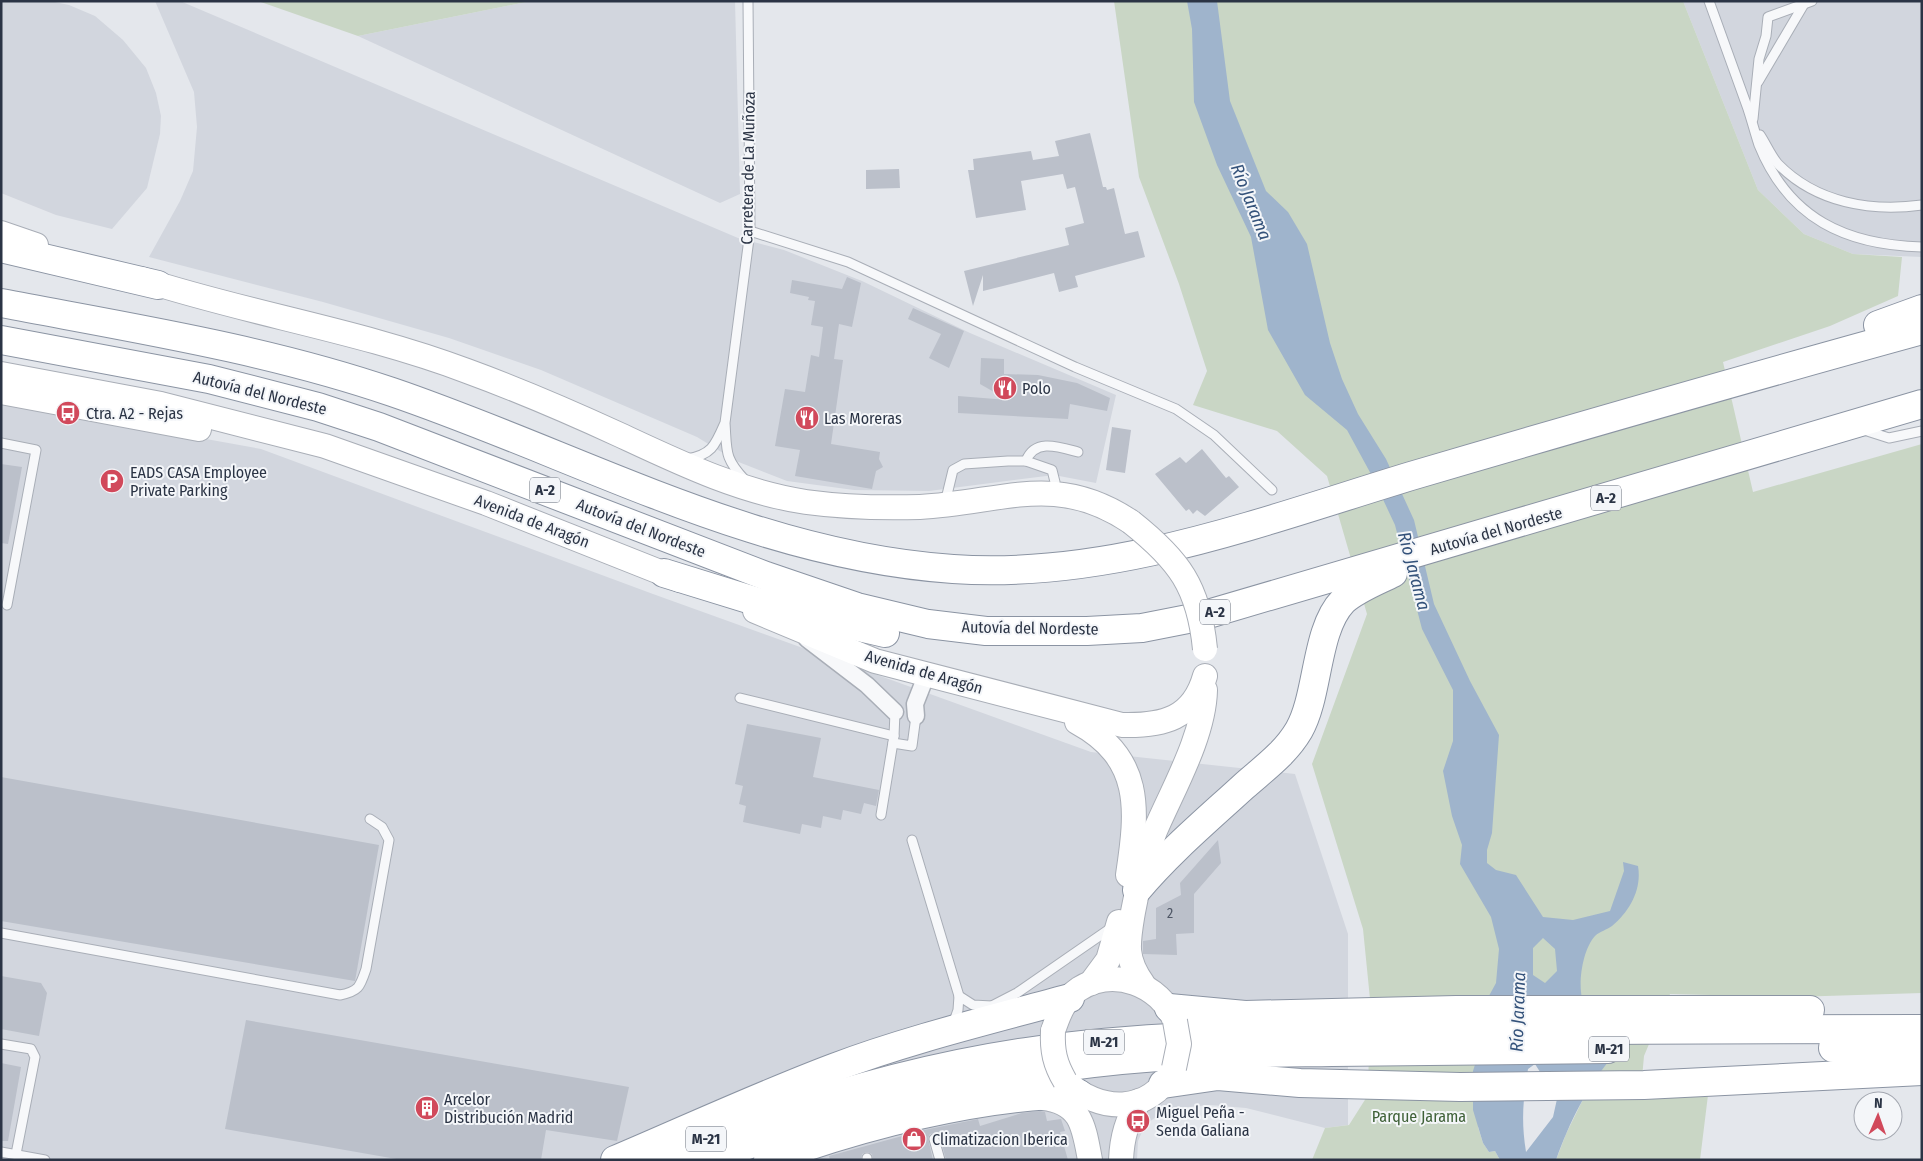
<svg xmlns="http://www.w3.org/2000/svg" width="1923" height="1161" font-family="'Fira Sans Condensed',sans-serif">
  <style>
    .built { fill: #d2d6de }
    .green { fill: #c9d6c5 }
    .water { fill: #9fb4cc; fill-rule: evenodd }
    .building { fill: #bbc0ca }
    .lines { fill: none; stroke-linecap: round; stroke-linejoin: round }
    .lane-casing { stroke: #a9aeb7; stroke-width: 11 }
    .street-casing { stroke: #a9aeb7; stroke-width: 19 }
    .secondary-casing { stroke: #a9aeb7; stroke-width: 26 }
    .highway-casing { stroke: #8b94a3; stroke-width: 30 }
    .lane { stroke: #f7f8fa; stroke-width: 9 }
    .street { stroke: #f7f8fa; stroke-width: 16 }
    .secondary { stroke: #fff; stroke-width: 24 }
    .highway { stroke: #fff; stroke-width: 28 }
    .secondary-bridge-casing { stroke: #a9aeb7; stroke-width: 26; stroke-linecap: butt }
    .secondary-bridge { stroke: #fff; stroke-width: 24 }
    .labels { text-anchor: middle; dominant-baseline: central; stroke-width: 4; stroke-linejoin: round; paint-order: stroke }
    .number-label { font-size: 14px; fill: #4f5766 }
    .shield { fill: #f4f6f9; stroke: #676e7b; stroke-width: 1 }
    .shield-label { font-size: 15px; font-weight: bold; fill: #2b3445 }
    .street-label { font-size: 16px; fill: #2b3445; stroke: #f4f6f9 }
    .poi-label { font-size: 16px; fill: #2b3445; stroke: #f4f6f9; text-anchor: start }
    .park-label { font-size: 16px; fill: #3f6138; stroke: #f4f6f9 }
    .water-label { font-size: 18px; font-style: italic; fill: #34527a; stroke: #f4f6f9 }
  </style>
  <rect width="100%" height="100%" fill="#e4e7ec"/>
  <g class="built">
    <path d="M 1,1 L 50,1 L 69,5 L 95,16 L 123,40 L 146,68 L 156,93 L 161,116 L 160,134 L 147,188 L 112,229 L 56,215 L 1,193 Z"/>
    <path d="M 155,1 L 180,1 L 738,238 L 784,250 L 862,281 L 970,333 L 1116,395 L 1096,483 L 1054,475 L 929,491 L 854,490 L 787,481 L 736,461 L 697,437 L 541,370 L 449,338 L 323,302 L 149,257 L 180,201 L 193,171 L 197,127 L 194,92 Z"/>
    <path d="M 531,1 L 735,1 L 740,194 L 720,203 L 358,36 Z"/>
    <path d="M 1683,1 L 1922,1 L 1922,257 L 1853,254 L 1804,234 L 1758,190 Z"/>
    <path d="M 1,402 L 261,449 L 653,594 L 1091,752 L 1295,774 L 1348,934 L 1348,1125 L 1325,1128 L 1246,1108 L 1210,1105 L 1167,1109 L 1145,1125 L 1138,1141 L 1137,1160 L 1,1160 Z"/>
  </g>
  <g class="green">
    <path d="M 258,1 L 531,1 L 358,36 Z"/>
    <path d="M 1114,1 L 1683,1 L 1758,190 L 1804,234 L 1853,254 L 1902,257 L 1898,296 L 1830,326 L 1723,362 L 1753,492 L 1922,444 L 1922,993 L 1793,997 L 1670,994 L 1644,1056 L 1640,1100 L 1708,1095 L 1700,1160 L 1556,1160 L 1566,1134 L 1592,1081 L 1534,1055 L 1478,1127 L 1483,1143 L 1489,1152 L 1495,1151 L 1500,1160 L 1312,1160 L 1325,1128 L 1349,1125 L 1368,1095 L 1370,999 L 1363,929 L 1312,764 L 1367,614 L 1327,476 L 1277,431 L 1193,405 L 1207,371 L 1179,284 L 1139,177 Z"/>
  </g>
  <path class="water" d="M 1187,1 L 1217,1 L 1230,101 L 1266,191 L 1288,212 L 1307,244 L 1330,343 L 1342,379 L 1358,414 L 1386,459 L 1414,520 L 1434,604 L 1470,681 L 1499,735 L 1492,833 L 1487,850 L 1487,863 L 1496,870 L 1516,875 L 1543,917 L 1573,920 L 1610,911 L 1624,871 L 1623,862 L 1638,866 C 1642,889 1630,911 1612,926 C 1607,930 1600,931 1595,936 C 1583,949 1578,981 1582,998 C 1586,1016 1603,1040 1612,1057 C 1586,1089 1570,1121 1556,1160 L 1500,1160 L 1495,1151 L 1489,1152 L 1483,1143 L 1473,1110 L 1473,1071 L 1488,1023 L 1484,1005 L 1496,983 L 1499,949 L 1491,917 L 1460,864 L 1462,845 L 1452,816 L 1443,771 L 1453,741 L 1453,690 L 1422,629 L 1395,525 L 1372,476 L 1347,430 L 1305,395 L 1268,330 L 1251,237 L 1217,165 L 1194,102 L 1192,29 ZM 1543,938 L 1555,949 L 1557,971 L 1545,983 L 1533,975 L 1533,948 ZM 1535,1064 L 1557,1099 L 1553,1117 L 1526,1152 C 1521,1120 1523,1101 1528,1069 Z"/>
  <g class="building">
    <path d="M 1090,133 L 1103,187 L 1106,187 L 1107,190 L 1114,188 L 1125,234 L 1138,231 L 1145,257 L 1075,276 L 1078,287 L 1059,292 L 1054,273 L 983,291 L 983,275 L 973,306 L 964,271 L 1069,245 L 1065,228 L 1084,223 L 1075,187 L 1067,189 L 1063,174 L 1021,181 L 1026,210 L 976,218 L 968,170 L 974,170 L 973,159 L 1031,151 L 1033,160 L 1059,156 L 1055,141 Z"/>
    <path d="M 899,169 L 900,188 L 866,189 L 866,170 Z"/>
    <path d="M 847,277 L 861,283 L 852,327 L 839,324 L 834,359 L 843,360 L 831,444 L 880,452 L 879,459 L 883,467 L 876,471 L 872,489 L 795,476 L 800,450 L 775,446 L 785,389 L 805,392 L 811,355 L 819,357 L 823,327 L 811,325 L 815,301 L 808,300 L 809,297 L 790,293 L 792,280 L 842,289 Z"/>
    <path d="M 913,308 L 964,331 L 949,368 L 929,358 L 941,334 L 908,319 Z"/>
    <path d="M 981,358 L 1004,359 L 1004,374 L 1038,375 L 1077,383 L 1110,398 L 1107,411 L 1070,404 L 1068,419 L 958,413 L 958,396 L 1008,400 L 980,384 Z"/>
    <path d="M 1112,427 L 1131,430 L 1125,473 L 1106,470 Z"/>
    <path d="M 1202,449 L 1226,478 L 1229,476 L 1239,487 L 1205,516 L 1197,510 L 1193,514 L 1189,509 L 1186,511 L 1155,474 L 1180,457 L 1186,463 Z"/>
    <path d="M 1,464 L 22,467 L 8,544 L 1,543 Z"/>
    <path d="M 747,724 L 821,738 L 813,777 L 879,790 L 876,806 L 864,803 L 861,814 L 843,810 L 841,820 L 823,816 L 821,828 L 802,824 L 800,834 L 743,822 L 746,806 L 739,804 L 743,786 L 735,784 Z"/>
    <path d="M 1,777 L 379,845 L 355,981 L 1,921 Z"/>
    <path d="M 1218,840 L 1221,863 L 1194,894 L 1194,933 L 1176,934 L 1177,955 L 1143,954 L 1143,941 L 1156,939 L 1156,908 L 1181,895 L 1180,883 Z"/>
    <path d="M 1,976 L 41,983 L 47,993 L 39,1036 L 1,1029 Z"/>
    <path d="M 246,1020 L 629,1087 L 617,1141 L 546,1130 L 541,1160 L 402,1160 L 225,1129 Z"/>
    <path d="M 1,1063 L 21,1067 L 8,1141 L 1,1141 Z"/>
    <path d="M 1040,1111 L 1045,1112 L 1047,1121 L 1061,1119 L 1065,1131 L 1060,1132 L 1068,1160 L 946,1160 L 940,1137 L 935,1133 L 930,1134 L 928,1138 L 933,1160 L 873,1160 L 872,1154 L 867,1152 L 862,1154 L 861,1160 L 830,1160 L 829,1156 L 924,1130 L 978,1119 L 980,1126 L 1022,1113 Z"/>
  </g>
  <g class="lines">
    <g class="lane-casing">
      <g id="lane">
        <path d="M 1709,1 C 1722,37 1735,73 1748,109 C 1752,121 1755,133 1759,145 C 1789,219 1846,245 1922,247"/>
        <path d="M 1758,82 L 1804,4"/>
        <path d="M 1753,119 L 1759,59 L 1766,36 L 1768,17 L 1812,1"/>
        <path d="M 1760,135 C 1766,144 1771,156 1778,164 C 1816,203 1871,212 1922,205"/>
        <path d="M 750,231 L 848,262 L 1075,367 L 1176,409 L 1214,435 L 1272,490"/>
        <path d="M 1864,430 L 1889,438 L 1922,431"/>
        <path d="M 1,443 L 36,450 L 7,605"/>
        <path d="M 687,459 C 711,455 715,446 724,425"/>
        <path d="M 1026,461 C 1035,438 1059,447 1078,452"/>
        <path d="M 745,480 C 724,458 727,451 725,423 L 750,231 L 748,1"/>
        <path d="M 945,503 L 953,470 L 964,464 L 1008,461 L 1026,461 L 1052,470 L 1055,482 L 1054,493"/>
        <path d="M 740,698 L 894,736"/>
        <path d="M 893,743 L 912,746 L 916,716"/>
        <path d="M 881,815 L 894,736 L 895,712"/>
        <path d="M 912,840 L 959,996"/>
        <path d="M 1,933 L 340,995 C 359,991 360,987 366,969 L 389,840 L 382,827 L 370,819"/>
        <path d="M 986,1009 L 1017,993 L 1111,928"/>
        <path d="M 953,1024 L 958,1010 L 959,996 L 973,1005 L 992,1006"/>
        <path d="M 1,1044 L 31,1049 L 35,1057 L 16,1154"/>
        <path d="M 934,1139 L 940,1160"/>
        <path d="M 1,1152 L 45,1160"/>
        <path d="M 867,1158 L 867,1160"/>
      </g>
    </g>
    <g class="street-casing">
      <g id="street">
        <path d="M 807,639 L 867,685 L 895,712"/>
        <path d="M 916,716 L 915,704 L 926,676"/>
      </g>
    </g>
    <g class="secondary-casing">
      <g id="secondary">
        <path d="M 1,233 L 36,245"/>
        <path d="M 141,279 C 249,314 361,331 467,371 C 519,390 570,412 620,435 C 680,463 740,492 806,502 C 843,507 883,508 920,507 C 1002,503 1055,471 1131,522"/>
        <path d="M 1,374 L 161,404 L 325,446 L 486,503 L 680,580"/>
        <path d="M 1,392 L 199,429"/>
        <path d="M 755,611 L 875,661 L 1122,725 C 1163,726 1193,719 1205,676"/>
        <path d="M 1077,722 C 1143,758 1138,809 1128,875"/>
        <path d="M 1091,983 L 1108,960 L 1119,922"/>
        <path d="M 1143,984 C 1124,958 1128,942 1133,912 C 1138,884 1145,857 1155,831 C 1173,789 1204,736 1205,690"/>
        <path d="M 1053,1031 C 1058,1016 1064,999 1079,989 C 1114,967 1160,984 1175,1021"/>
        <path d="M 1065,1081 C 1099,1113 1149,1115 1173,1070"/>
        <path d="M 1043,1098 C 1082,1102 1084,1128 1090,1160"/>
        <path d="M 1121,1160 C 1122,1137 1127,1120 1139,1101"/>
      </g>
    </g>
    <g class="highway-casing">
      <g id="highway">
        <path d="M 1,248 L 158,285"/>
        <path d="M 1,303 C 132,328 266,349 392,392 C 577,455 755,556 953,569 C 1110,580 1263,521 1411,476 C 1581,426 1751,377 1922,330"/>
        <path d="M 1878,325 L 1922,309"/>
        <path d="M 1,340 L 209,379 L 318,407 L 379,427 L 766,576 L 857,607 L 928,624 L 986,631 L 1087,631 L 1142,628 L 1198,617 L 1922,404"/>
        <path d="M 664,573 L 774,607 L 885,633"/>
        <path d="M 1137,890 C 1169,852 1207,820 1243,787 C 1263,769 1285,754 1299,730 C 1319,695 1315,630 1343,601 C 1356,589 1377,581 1393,573"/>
        <path d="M 1169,1008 L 1245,1015 L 1456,1010 L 1810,1010"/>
        <path d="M 1833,1048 L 1922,1048"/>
        <path d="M 1163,1084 L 1218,1076 L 1300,1083 L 1460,1087 L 1644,1085 L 1922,1071"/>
        <path d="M 615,1160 C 688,1129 759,1096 833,1068 C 910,1039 990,1020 1070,998"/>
        <path d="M 656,1160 C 775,1110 898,1071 1026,1052 C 1150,1034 1274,1034 1399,1032 C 1573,1029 1748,1029 1922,1029"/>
        <path d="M 707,1160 C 840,1109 980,1074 1121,1060 C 1191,1053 1262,1053 1332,1052 C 1424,1051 1516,1050 1608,1049"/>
        <path d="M 768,1160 C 861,1126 979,1095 1079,1094"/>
      </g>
    </g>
    <use href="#lane" class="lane"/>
    <use href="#street" class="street"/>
    <use href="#secondary" class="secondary"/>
    <use href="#highway" class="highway"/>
    <g class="secondary-bridge-casing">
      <g id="secondary-bridge">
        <path d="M 1131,522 C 1179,560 1199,587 1205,649"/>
        <path d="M 1053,1031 C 1052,1051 1055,1064 1065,1081"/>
        <path d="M 1174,1068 L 1179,1044 L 1175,1021"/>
      </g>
    </g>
    <use href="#secondary-bridge" class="secondary-bridge"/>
  </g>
  <defs>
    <g id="restaurant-disc" transform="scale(1.25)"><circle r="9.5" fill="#d1495b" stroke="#f4f6f9"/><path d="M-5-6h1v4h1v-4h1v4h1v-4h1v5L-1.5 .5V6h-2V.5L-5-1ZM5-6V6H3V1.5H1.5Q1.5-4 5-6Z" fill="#fff"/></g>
    <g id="bus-disc" transform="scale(1.25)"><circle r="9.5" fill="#d1495b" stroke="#f4f6f9"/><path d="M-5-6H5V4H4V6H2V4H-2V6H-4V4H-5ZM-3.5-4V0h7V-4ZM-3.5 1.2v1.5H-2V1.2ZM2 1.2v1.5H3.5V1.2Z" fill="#fff"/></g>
    <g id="parking-disc" transform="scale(1.25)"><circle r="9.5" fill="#d1495b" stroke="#f4f6f9"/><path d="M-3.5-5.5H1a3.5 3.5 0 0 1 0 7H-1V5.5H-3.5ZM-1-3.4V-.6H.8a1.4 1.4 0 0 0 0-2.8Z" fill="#fff"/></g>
    <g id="building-disc" transform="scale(1.25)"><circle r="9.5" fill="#d1495b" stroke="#f4f6f9"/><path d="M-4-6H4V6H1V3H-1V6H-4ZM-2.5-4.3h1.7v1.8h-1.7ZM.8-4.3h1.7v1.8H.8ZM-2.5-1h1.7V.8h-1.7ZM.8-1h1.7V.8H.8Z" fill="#fff"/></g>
    <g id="shop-disc" transform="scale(1.25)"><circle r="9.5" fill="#d1495b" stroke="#f4f6f9"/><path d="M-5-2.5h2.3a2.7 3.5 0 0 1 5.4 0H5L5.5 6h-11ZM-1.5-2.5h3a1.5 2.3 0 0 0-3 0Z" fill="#fff"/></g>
  </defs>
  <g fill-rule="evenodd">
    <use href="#restaurant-disc" x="1005" y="388"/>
    <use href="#bus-disc" x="68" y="413"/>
    <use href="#restaurant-disc" x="807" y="418"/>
    <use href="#parking-disc" x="112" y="481"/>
    <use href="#building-disc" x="427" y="1108"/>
    <use href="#bus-disc" x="1138" y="1121"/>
    <use href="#shop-disc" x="914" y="1139"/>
  </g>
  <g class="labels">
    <g class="number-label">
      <text x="1170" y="913">2</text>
    </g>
    <g class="shield">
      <rect x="530" y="477.5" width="30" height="25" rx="4"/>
      <rect x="1591" y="485.5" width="30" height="25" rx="4"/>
      <rect x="1200" y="599.5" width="30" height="25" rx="4"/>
      <rect x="1084" y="1029.5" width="40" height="25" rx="4"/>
      <rect x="1589" y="1036.5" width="40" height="25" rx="4"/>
      <rect x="686" y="1126.5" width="40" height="25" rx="4"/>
    </g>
    <g class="shield-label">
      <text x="545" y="490">A-2</text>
      <text x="1606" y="498">A-2</text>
      <text x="1215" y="612">A-2</text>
      <text x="1104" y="1042">M-21</text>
      <text x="1609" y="1049">M-21</text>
      <text x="706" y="1139">M-21</text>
    </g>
    <g class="street-label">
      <text transform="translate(748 168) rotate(-89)">Carretera de La Muñoza</text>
      <text transform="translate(260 393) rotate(14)">Autovía del Nordeste</text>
      <text transform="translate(532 521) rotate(21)">Avenida de Aragón</text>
      <text transform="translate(641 528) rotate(21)">Autovía del Nordeste</text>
      <text transform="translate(1496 531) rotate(-16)">Autovía del Nordeste</text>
      <text transform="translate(1030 628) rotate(1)">Autovía del Nordeste</text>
      <text transform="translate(924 672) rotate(16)">Avenida de Aragón</text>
    </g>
    <g class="poi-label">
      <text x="1022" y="388">Polo</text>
      <text x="86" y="413">Ctra. A2 - Rejas</text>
      <text x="824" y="418">Las Moreras</text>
      <text x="130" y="472">EADS CASA Employee<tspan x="130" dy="18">Private Parking</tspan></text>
      <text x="444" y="1099">Arcelor<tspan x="444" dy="18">Distribución Madrid</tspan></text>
      <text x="1156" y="1112">Miguel Peña -<tspan x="1156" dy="18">Senda Galiana</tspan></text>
      <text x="932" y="1139">Climatizacion Iberica</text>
    </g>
    <g class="park-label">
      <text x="1419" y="1116">Parque Jarama</text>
    </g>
    <g class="water-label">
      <text transform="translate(1251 202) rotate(68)">Río Jarama</text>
      <text transform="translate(1414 571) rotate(75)">Río Jarama</text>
      <text transform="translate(1518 1012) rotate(-88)">Río Jarama</text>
    </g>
  </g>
  <rect width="1923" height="1161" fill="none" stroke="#2b3445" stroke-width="5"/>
  <g transform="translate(1878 1116) rotate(2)"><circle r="24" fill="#f4f6f9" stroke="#a4a8b1"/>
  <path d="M0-4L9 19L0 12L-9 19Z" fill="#d1495b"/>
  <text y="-8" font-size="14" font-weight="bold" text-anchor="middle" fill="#2b3445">N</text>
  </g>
</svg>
